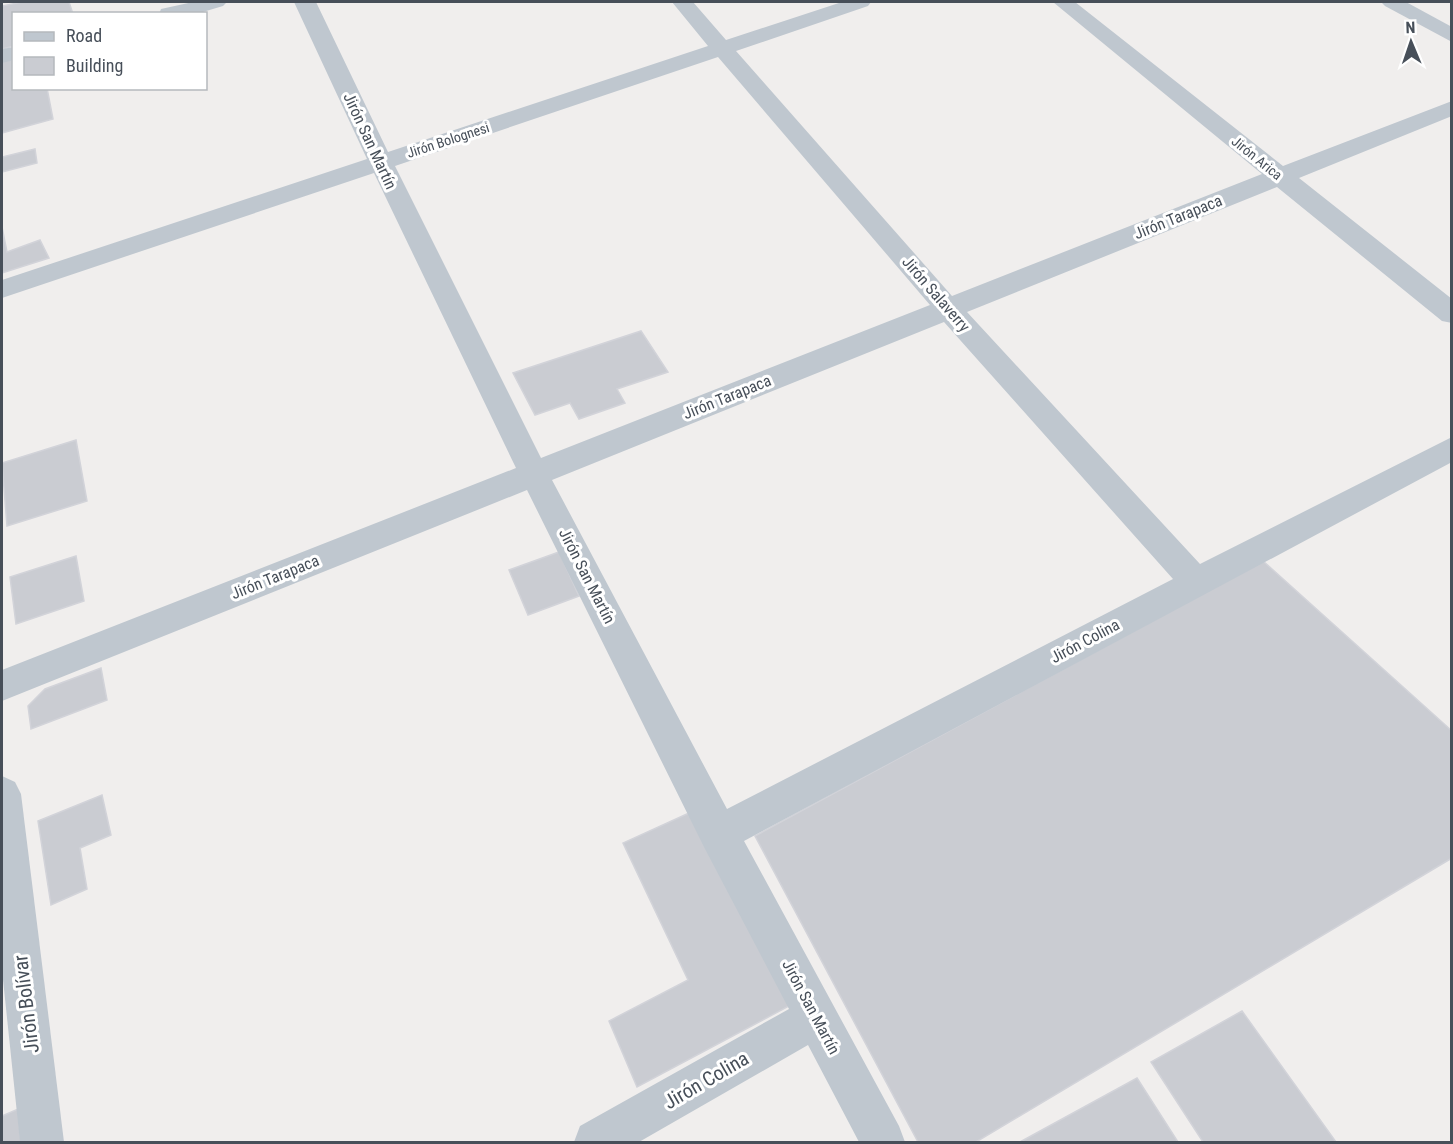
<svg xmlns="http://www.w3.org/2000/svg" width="1453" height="1144" font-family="'Roboto Condensed',sans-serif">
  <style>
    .building { fill: #caccd2; stroke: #d2d3d9; stroke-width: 1.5 }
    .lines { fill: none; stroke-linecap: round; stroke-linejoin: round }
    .minor { fill: #bfc7cf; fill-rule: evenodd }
    .labels { text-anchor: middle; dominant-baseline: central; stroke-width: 6; stroke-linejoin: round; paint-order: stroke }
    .far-street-label { font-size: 14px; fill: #474f59; stroke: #fff }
    .street-label { font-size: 16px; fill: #474f59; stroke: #fff }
    .near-street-label { font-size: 20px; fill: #474f59; stroke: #fff }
  </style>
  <rect width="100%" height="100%" fill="#f0eeed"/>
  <g class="building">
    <path d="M 22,2 L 69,2 L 73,14 L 14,14 L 14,46 L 2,49 L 2,6 Z"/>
    <path d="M 14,59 L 14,88 L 47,88 L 53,119 L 2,133 L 2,61 Z"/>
    <path d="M 35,149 L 37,163 L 2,172 L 2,157 Z"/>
    <path d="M 2,227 L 7,252 L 40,240 L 49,258 L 2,273 Z"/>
    <path d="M 641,331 L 668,372 L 617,389 L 625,403 L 579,419 L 570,403 L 535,415 L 513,373 Z"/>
    <path d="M 76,440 L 87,501 L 7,526 L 2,463 Z"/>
    <path d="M 559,552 L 579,596 L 528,615 L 509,570 Z"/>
    <path d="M 76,556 L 84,601 L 16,624 L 10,577 Z"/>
    <path d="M 1263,561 L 1452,731 L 1452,858 L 976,1142 L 918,1142 L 755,836 Z"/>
    <path d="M 101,668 L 107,700 L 31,729 L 28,706 L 45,689 Z"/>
    <path d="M 102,795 L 111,835 L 80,848 L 87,889 L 51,905 L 38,821 Z"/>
    <path d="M 689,813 L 789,1006 L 637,1087 L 609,1021 L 688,980 L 623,843 Z"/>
    <path d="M 1242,1011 L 1336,1142 L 1203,1142 L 1151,1062 Z"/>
    <path d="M 1137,1078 L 1178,1142 L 1020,1142 Z"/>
    <path d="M 18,1109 L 21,1142 L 2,1142 L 2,1116 Z"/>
  </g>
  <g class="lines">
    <g class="minor">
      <path d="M 193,2 L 227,2 L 223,6 L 196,14 L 159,14 L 161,9 Z"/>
      <path d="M 294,2 L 316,2 L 388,152 L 708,46 L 672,2 L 693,2 L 726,40 L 842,2 L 871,2 L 868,6 L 736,51 L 952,296 L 1262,174 L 1053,2 L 1075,2 L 1283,166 L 1452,101 L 1452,116 L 1299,178 L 1452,299 L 1452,323 L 1442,321 L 1277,187 L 967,312 L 1200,564 L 1452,437 L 1452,462 L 744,841 L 899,1126 L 905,1142 L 859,1142 L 808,1045 L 639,1142 L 574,1142 L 580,1126 L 789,1009 L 704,847 L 527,490 L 2,701 L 2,670 L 516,468 L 374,173 L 2,298 L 2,280 L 367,159 ZM 718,57 L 930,305 L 541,458 L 395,166 ZM 944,322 L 1173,579 L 727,809 L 552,480 Z"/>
      <path d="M 1381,2 L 1406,2 L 1452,27 L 1452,42 L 1385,6 Z"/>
      <path d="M 14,47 L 14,60 L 2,63 L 2,49 Z"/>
      <path d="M 2,776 L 15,782 L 21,794 L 64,1142 L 20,1142 L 2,970 Z"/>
    </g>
  </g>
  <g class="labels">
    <g class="far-street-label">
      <text transform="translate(448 140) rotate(-18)">Jirón Bolognesi</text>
      <text transform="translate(1257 158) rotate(39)">Jirón Arica</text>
    </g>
    <g class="street-label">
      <text transform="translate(370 141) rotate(65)">Jirón San Martín</text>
      <text transform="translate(1178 217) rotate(-22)">Jirón Tarapaca</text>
      <text transform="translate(936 294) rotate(49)">Jirón Salaverry</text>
      <text transform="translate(727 397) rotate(-22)">Jirón Tarapaca</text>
      <text transform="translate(587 576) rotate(63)">Jirón San Martín</text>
      <text transform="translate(275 577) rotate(-22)">Jirón Tarapaca</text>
      <text transform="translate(1085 641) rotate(-28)">Jirón Colina</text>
      <text transform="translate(811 1007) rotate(62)">Jirón San Martín</text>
    </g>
    <g class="near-street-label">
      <text transform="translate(26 1004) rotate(-97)">Jirón Bolívar</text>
      <text transform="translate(706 1080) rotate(-30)">Jirón Colina</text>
    </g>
  </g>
  <rect width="1453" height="1144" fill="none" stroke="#474f59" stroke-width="6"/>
  <rect x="12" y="12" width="195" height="78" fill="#ffffff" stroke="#b5b9bd" stroke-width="1.5"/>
  <rect x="24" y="32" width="30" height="9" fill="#bfc7cf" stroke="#b5b9bd" stroke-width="1.5"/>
  <text x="66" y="42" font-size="18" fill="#474f59">Road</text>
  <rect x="24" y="57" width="30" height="18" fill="#caccd2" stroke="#b5b9bd" stroke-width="1.5"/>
  <text x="66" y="72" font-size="18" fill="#474f59">Building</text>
  <g transform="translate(1411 42) rotate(358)" stroke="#ffffff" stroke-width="4.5" paint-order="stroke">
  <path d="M0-4.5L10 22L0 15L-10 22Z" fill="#474f59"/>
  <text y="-9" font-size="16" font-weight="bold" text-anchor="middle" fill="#474f59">N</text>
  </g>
</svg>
